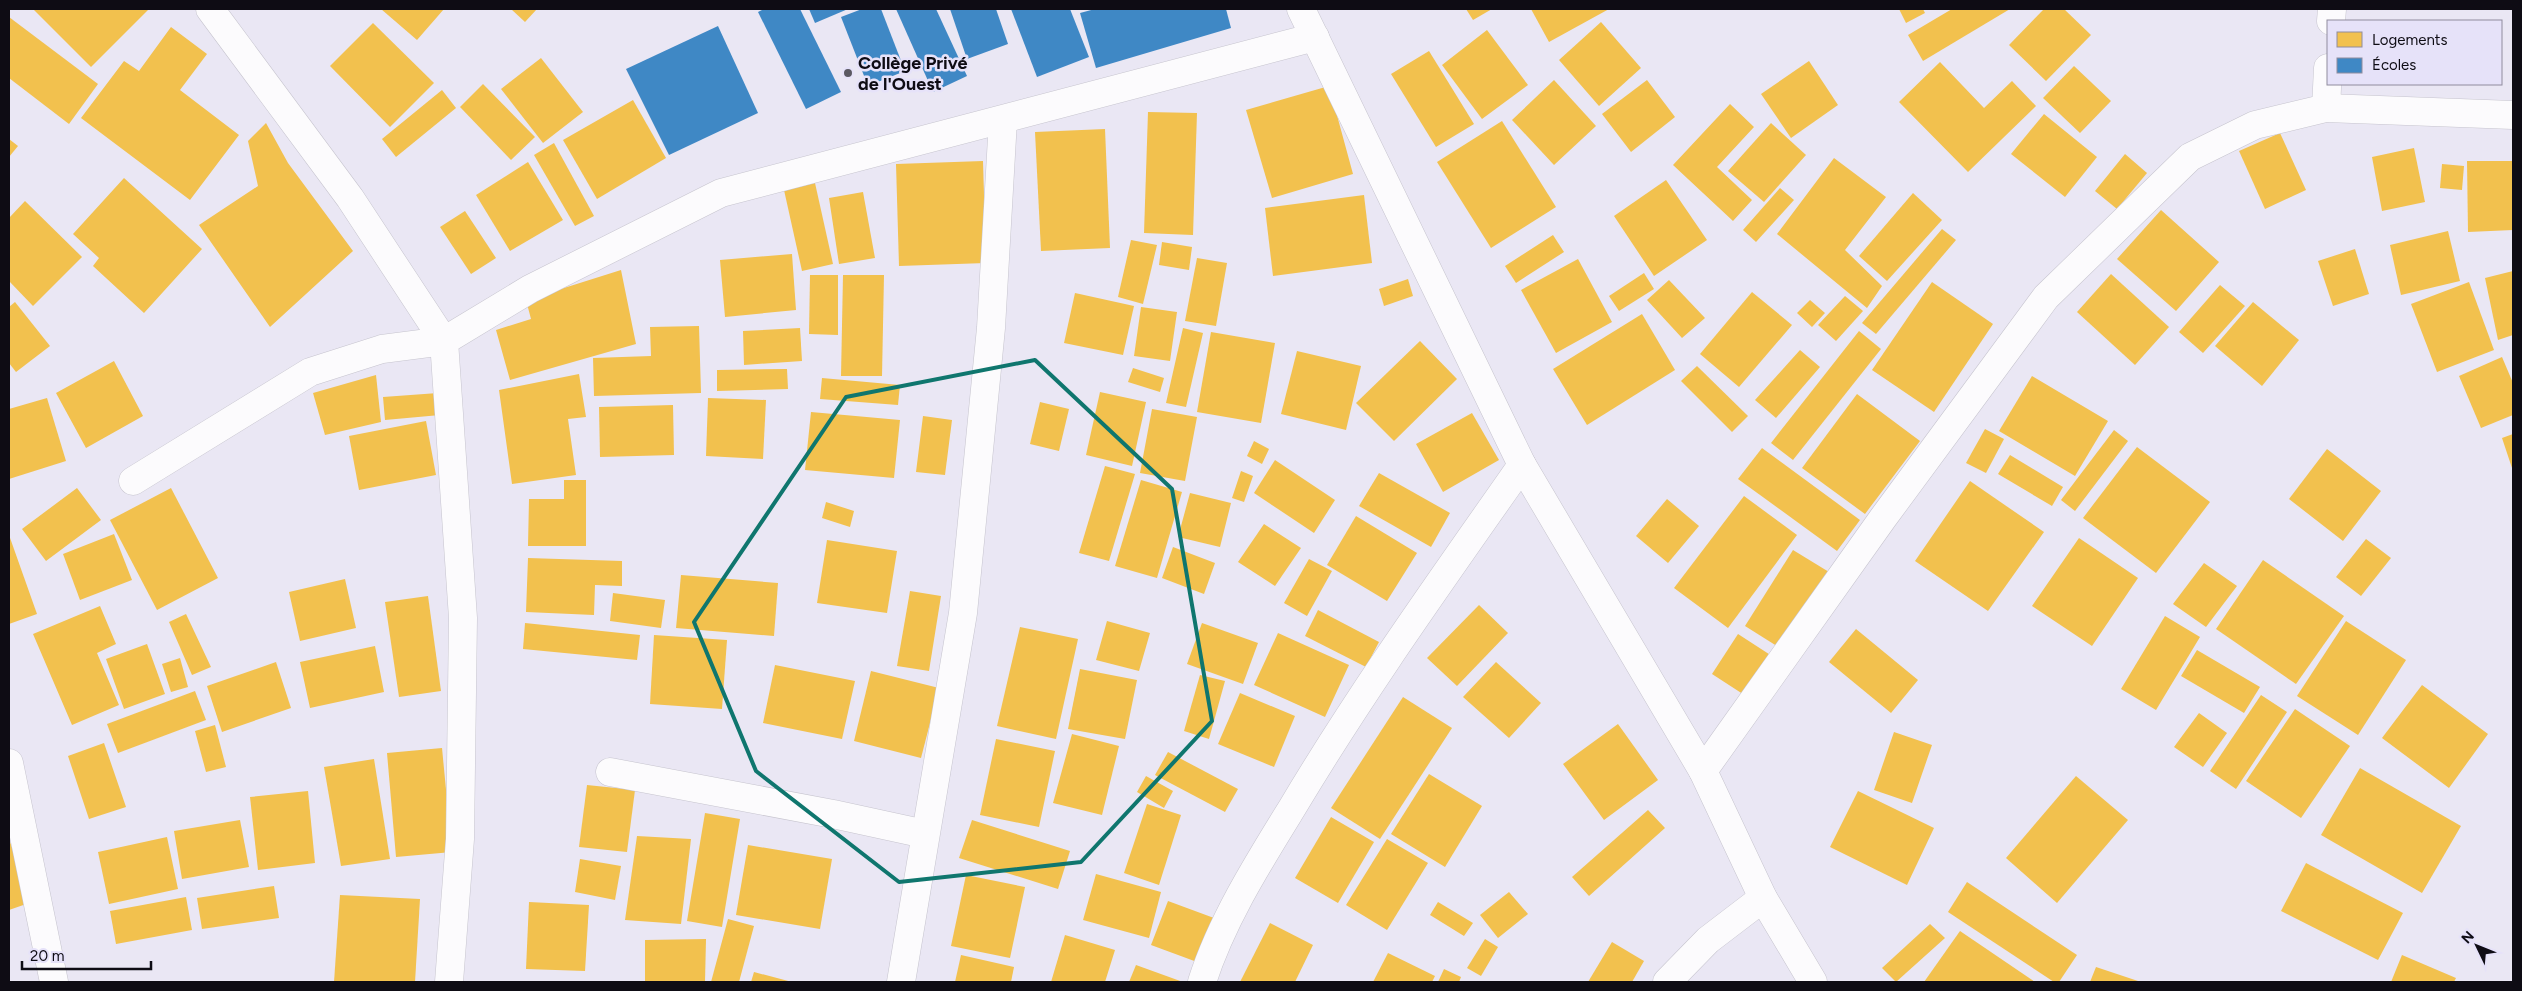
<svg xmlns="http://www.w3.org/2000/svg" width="2522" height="991" font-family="Figtree,sans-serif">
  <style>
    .homes { fill: #f2c14e }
    .schools { fill: #3f88c5 }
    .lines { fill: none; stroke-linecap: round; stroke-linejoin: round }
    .street-casing { stroke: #c6c4ce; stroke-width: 29 }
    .secondary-casing { stroke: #c6c4ce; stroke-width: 29 }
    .street { stroke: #fcfbfd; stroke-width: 28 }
    .secondary { stroke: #fcfbfd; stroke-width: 28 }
    .marked { fill: none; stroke: #0f766e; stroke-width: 4; stroke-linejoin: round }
    .poi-dot { fill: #5b5962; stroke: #e6e2f9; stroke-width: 2 }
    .labels { text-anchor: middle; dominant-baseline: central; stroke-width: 5; stroke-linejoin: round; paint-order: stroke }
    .poi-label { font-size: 18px; font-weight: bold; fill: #0e0c14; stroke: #e6e2f9; text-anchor: start }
  </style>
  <rect width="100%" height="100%" fill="#eae7f4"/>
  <g class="homes">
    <path d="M 33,9 L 149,9 L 91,67 Z"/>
    <path d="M 381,9 L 444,9 L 417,40 Z"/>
    <path d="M 511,9 L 537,9 L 525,22 Z"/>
    <path d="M 1466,9 L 1492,9 L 1473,20 Z"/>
    <path d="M 1531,9 L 1609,9 L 1549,42 Z"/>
    <path d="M 1899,9 L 1923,9 L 1925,13 L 1906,23 Z"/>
    <path d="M 1952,9 L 2010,9 L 1923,61 L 1908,35 Z"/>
    <path d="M 2044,9 L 2064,9 L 2091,35 L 2046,81 L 2009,45 Z"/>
    <path d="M 9,17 L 98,84 L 69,124 L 9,78 Z"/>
    <path d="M 1601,22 L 1641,68 L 1599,106 L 1559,60 Z"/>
    <path d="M 373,23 L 434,83 L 390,127 L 330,66 Z"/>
    <path d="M 171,27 L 207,54 L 180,90 L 239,135 L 190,200 L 81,118 L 124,61 L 139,71 Z"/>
    <path d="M 1487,30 L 1528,85 L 1482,119 L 1442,65 Z"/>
    <path d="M 1429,51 L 1474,124 L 1436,147 L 1391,74 Z"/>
    <path d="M 541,58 L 583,112 L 543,143 L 501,89 Z"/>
    <path d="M 1809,61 L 1838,105 L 1791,138 L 1761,94 Z"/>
    <path d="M 1940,62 L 1984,108 L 2012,81 L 2036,106 L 1968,172 L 1899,102 Z"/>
    <path d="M 2074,66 L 2111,101 L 2080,133 L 2043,98 Z"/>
    <path d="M 1554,80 L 1596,126 L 1554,165 L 1512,120 Z"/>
    <path d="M 1647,80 L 1675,117 L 1631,152 L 1602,114 Z"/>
    <path d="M 483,84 L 535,137 L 511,160 L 460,107 Z"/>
    <path d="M 1329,86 L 1353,174 L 1272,198 L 1246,110 Z"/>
    <path d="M 442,90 L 456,108 L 396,157 L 382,139 Z"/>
    <path d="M 633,100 L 666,158 L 597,199 L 563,140 Z"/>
    <path d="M 1730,104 L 1754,127 L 1717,167 L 1752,200 L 1733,221 L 1673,165 Z"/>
    <path d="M 1148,112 L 1197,113 L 1193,235 L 1144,233 Z"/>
    <path d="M 2044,114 L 2097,157 L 2065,197 L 2011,154 Z"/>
    <path d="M 1502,121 L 1556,207 L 1491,248 L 1437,162 Z"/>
    <path d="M 266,123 L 288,163 L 353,251 L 270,327 L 199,225 L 258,186 L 248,141 Z"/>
    <path d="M 1771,123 L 1806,155 L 1764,202 L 1728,171 Z"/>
    <path d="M 1105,129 L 1110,248 L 1041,251 L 1035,132 Z"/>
    <path d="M 2280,133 L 2306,190 L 2265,209 L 2239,151 Z"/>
    <path d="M 9,139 L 18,146 L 9,157 Z"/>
    <path d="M 554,143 L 594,216 L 575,226 L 534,155 Z"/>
    <path d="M 2414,148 L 2425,202 L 2382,211 L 2372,157 Z"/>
    <path d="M 2125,154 L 2147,173 L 2117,209 L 2095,191 Z"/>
    <path d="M 1834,158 L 1886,197 L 1845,250 L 1882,286 L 1867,308 L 1777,234 Z"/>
    <path d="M 983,161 L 986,263 L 899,266 L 896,164 Z"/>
    <path d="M 2467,161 L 2513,161 L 2513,230 L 2468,232 Z"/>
    <path d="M 528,162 L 563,220 L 510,251 L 476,195 Z"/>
    <path d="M 2442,164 L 2464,166 L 2462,190 L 2440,188 Z"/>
    <path d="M 124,178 L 202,249 L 144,313 L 93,266 L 99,258 L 73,234 Z"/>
    <path d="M 1666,180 L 1707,240 L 1654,276 L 1614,216 Z"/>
    <path d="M 815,183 L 833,264 L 802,271 L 784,190 Z"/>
    <path d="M 1780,188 L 1794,200 L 1756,242 L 1743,230 Z"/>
    <path d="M 863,192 L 875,258 L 839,264 L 829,198 Z"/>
    <path d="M 1913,193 L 1942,220 L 1887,281 L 1859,256 Z"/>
    <path d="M 1364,195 L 1372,263 L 1273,276 L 1265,208 Z"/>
    <path d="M 25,201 L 82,257 L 33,306 L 9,281 L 9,218 Z"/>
    <path d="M 2161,210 L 2219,262 L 2176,311 L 2117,259 Z"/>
    <path d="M 465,211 L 496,258 L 471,274 L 440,227 Z"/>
    <path d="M 1942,229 L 1956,240 L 1876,334 L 1862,323 Z"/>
    <path d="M 2448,231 L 2460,281 L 2401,295 L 2390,245 Z"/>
    <path d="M 1553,235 L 1564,252 L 1516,283 L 1505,266 Z"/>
    <path d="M 1131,240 L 1157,245 L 1143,304 L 1118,297 Z"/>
    <path d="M 1162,242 L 1192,247 L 1189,270 L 1159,265 Z"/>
    <path d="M 2355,249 L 2369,294 L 2333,306 L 2318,261 Z"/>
    <path d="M 792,254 L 796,310 L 725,317 L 720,260 Z"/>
    <path d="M 1197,258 L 1227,263 L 1216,326 L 1185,321 Z"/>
    <path d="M 1578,259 L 1612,322 L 1556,353 L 1521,290 Z"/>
    <path d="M 621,270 L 636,344 L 510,380 L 496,330 L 531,319 L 526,300 Z"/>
    <path d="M 2513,271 L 2513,335 L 2498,340 L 2485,278 Z"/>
    <path d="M 1644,273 L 1654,289 L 1619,311 L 1609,296 Z"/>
    <path d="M 2111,274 L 2169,327 L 2135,365 L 2077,312 Z"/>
    <path d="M 810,275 L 838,275 L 838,335 L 809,334 Z"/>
    <path d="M 843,275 L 884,275 L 882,376 L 841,376 Z"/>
    <path d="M 1408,279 L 1413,296 L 1384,306 L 1379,289 Z"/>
    <path d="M 1669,280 L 1705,318 L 1682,338 L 1647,300 Z"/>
    <path d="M 1932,282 L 1993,324 L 1934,412 L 1872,370 Z"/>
    <path d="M 2469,282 L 2494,350 L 2437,372 L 2411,304 Z"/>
    <path d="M 2220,285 L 2245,306 L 2203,353 L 2179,332 Z"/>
    <path d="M 1752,292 L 1792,325 L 1739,387 L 1700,354 Z"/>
    <path d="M 1075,293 L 1134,306 L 1123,355 L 1064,343 Z"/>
    <path d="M 1845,296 L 1863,311 L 1836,341 L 1818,325 Z"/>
    <path d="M 1810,300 L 1825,313 L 1812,327 L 1797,313 Z"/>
    <path d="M 15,302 L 50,346 L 16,372 L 9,363 L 9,307 Z"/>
    <path d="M 2253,302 L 2299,340 L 2262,386 L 2215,346 Z"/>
    <path d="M 1141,307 L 1177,312 L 1170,361 L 1134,356 Z"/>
    <path d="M 1642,314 L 1675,370 L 1587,425 L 1553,369 Z"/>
    <path d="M 699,326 L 701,393 L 594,396 L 593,358 L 651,356 L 650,327 Z"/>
    <path d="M 800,328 L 802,361 L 744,365 L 743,331 Z"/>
    <path d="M 1183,328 L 1203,333 L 1186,407 L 1166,403 Z"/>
    <path d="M 1859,331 L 1881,349 L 1793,460 L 1771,443 Z"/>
    <path d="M 1211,332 L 1275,343 L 1261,423 L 1197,412 Z"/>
    <path d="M 1420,341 L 1457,379 L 1394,441 L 1356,403 Z"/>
    <path d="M 1800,350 L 1820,367 L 1776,418 L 1755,400 Z"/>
    <path d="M 1297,351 L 1361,366 L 1346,430 L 1281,414 Z"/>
    <path d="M 2502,357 L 2513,383 L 2513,415 L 2481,428 L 2459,376 Z"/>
    <path d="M 114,361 L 143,416 L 86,448 L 56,393 Z"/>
    <path d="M 1697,366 L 1748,416 L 1732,432 L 1681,381 Z"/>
    <path d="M 1133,368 L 1164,378 L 1160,392 L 1128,382 Z"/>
    <path d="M 787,369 L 788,389 L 717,391 L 717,370 Z"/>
    <path d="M 579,374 L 586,417 L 568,419 L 576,475 L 512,484 L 499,390 Z"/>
    <path d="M 376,375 L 381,422 L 325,435 L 313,393 Z"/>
    <path d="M 2032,376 L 2108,421 L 2075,476 L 1999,431 Z"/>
    <path d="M 822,378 L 900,385 L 898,405 L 820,399 Z"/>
    <path d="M 1100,392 L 1146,402 L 1132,466 L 1086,455 Z"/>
    <path d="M 438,393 L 440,415 L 385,420 L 383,397 Z"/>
    <path d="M 1857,394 L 1920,441 L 1865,514 L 1802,468 Z"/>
    <path d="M 47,398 L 66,461 L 9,479 L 9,409 Z"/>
    <path d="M 708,398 L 766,400 L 763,459 L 706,456 Z"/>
    <path d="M 1040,402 L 1069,409 L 1059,451 L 1030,444 Z"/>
    <path d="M 673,405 L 674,455 L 600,457 L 599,407 Z"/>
    <path d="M 1152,409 L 1197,417 L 1185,481 L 1140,473 Z"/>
    <path d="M 811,412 L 900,420 L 894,478 L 805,470 Z"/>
    <path d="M 1472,413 L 1499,460 L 1443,492 L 1416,444 Z"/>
    <path d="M 923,416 L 952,420 L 945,475 L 916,472 Z"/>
    <path d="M 426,421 L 436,475 L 359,490 L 349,436 Z"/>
    <path d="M 1985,429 L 2004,439 L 1986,473 L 1966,463 Z"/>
    <path d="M 2114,430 L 2128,441 L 2075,511 L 2061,500 Z"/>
    <path d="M 2513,434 L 2513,471 L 2502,438 Z"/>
    <path d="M 1254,441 L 1269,449 L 1262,464 L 1247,456 Z"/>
    <path d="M 2137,447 L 2210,502 L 2156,573 L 2083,518 Z"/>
    <path d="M 1762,448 L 1860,520 L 1837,551 L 1738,479 Z"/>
    <path d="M 2327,449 L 2381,491 L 2343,541 L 2289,499 Z"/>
    <path d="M 2010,455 L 2063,487 L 2052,506 L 1998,474 Z"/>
    <path d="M 1275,460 L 1335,500 L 1314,533 L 1254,493 Z"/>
    <path d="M 1105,466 L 1135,474 L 1109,561 L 1079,553 Z"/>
    <path d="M 1241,471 L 1253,476 L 1244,502 L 1232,498 Z"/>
    <path d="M 1379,473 L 1450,513 L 1431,547 L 1359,506 Z"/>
    <path d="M 564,480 L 586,480 L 586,546 L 528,546 L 529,499 L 564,499 Z"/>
    <path d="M 1141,480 L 1182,492 L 1157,578 L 1115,566 Z"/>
    <path d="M 1970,481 L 2044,532 L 1988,611 L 1915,561 Z"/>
    <path d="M 77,488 L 101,520 L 46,561 L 22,529 Z"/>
    <path d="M 171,488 L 218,578 L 157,610 L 110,520 Z"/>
    <path d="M 1190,493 L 1231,503 L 1220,547 L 1178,537 Z"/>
    <path d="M 1744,496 L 1797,535 L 1728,628 L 1674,588 Z"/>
    <path d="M 1667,499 L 1699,526 L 1668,563 L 1636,536 Z"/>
    <path d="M 826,502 L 854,511 L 850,527 L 822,518 Z"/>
    <path d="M 1356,516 L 1417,553 L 1387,601 L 1327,565 Z"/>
    <path d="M 1264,524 L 1301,548 L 1275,586 L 1238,562 Z"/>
    <path d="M 114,534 L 132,580 L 80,600 L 63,554 Z"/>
    <path d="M 9,535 L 37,614 L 9,624 Z"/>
    <path d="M 2079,538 L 2138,578 L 2092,646 L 2032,606 Z"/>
    <path d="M 2366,539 L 2391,558 L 2361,596 L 2336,577 Z"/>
    <path d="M 827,540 L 897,551 L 887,613 L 817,603 Z"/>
    <path d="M 1173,547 L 1215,563 L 1204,594 L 1162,578 Z"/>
    <path d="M 1793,550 L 1829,572 L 1780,648 L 1745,626 Z"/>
    <path d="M 528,558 L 622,561 L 622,586 L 595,585 L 594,615 L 526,612 Z"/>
    <path d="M 1309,559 L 1332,571 L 1307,616 L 1284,603 Z"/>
    <path d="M 2263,560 L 2344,616 L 2296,684 L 2216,629 Z"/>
    <path d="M 2204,563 L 2237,586 L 2206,627 L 2173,604 Z"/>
    <path d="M 681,575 L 778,583 L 774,636 L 676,628 Z"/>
    <path d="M 345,579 L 356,628 L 300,641 L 289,592 Z"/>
    <path d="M 910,591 L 941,596 L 929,671 L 897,666 Z"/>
    <path d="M 613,593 L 665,600 L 661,628 L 610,621 Z"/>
    <path d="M 428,596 L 441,691 L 399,697 L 385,602 Z"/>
    <path d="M 1479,605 L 1508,633 L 1457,686 L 1427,658 Z"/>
    <path d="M 100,606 L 116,644 L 97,653 L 119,705 L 72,725 L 33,634 Z"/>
    <path d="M 1318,610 L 1379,642 L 1366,667 L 1305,636 Z"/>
    <path d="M 186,614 L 211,667 L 192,675 L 169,622 Z"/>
    <path d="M 2165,616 L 2200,637 L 2156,710 L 2121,689 Z"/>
    <path d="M 1107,621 L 1150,633 L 1139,671 L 1096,660 Z"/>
    <path d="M 2346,621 L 2406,660 L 2358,735 L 2297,696 Z"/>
    <path d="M 525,623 L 640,635 L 637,660 L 523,649 Z"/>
    <path d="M 1202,623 L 1258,643 L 1243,684 L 1187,664 Z"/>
    <path d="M 1020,627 L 1078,639 L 1056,739 L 997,726 Z"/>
    <path d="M 1856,629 L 1918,680 L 1891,713 L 1829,662 Z"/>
    <path d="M 1278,633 L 1349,665 L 1325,717 L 1254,685 Z"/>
    <path d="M 1738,634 L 1775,658 L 1749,698 L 1712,674 Z"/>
    <path d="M 654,635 L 727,640 L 722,709 L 650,704 Z"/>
    <path d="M 147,644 L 165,694 L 124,709 L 106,659 Z"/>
    <path d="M 375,646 L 384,692 L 310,708 L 300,662 Z"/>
    <path d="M 2197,650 L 2260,687 L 2244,713 L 2181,676 Z"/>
    <path d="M 180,658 L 188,687 L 171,692 L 162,664 Z"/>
    <path d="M 276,662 L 291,708 L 222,732 L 207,686 Z"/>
    <path d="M 1496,662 L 1541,703 L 1509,738 L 1463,697 Z"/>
    <path d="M 775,665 L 855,681 L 842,739 L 763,723 Z"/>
    <path d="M 1080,669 L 1137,680 L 1125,739 L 1068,729 Z"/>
    <path d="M 871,671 L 939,688 L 921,758 L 854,741 Z"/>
    <path d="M 1200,675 L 1225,681 L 1209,739 L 1184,731 Z"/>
    <path d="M 2422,685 L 2488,734 L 2449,788 L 2382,738 Z"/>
    <path d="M 195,691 L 206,720 L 118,753 L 107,724 Z"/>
    <path d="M 1240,693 L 1295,716 L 1274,767 L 1218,744 Z"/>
    <path d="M 2261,695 L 2287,712 L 2236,789 L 2210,771 Z"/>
    <path d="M 1403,697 L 1452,728 L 1380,839 L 1331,808 Z"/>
    <path d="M 2295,709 L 2350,746 L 2301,818 L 2246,781 Z"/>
    <path d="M 2199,713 L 2227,733 L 2203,767 L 2174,747 Z"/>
    <path d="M 1618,724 L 1658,780 L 1604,820 L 1563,764 Z"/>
    <path d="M 215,725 L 226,767 L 206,772 L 195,731 Z"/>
    <path d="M 1894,732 L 1932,745 L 1912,803 L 1874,790 Z"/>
    <path d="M 1072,734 L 1119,746 L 1102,815 L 1053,803 Z"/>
    <path d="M 996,739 L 1055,751 L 1039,827 L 980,815 Z"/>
    <path d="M 104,743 L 126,807 L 89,819 L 68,756 Z"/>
    <path d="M 442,748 L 452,852 L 396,857 L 387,753 Z"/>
    <path d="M 1168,752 L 1238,789 L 1225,812 L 1155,775 Z"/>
    <path d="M 374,759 L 390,859 L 341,866 L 324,767 Z"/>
    <path d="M 2360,768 L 2461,826 L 2422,893 L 2321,835 Z"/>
    <path d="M 1429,774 L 1482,806 L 1445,867 L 1391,834 Z"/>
    <path d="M 1146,776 L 1173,791 L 1164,808 L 1137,792 Z"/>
    <path d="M 2076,776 L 2128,820 L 2057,903 L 2006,858 Z"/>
    <path d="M 587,785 L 635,790 L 627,852 L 579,847 Z"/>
    <path d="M 308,791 L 315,863 L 258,870 L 250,797 Z"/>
    <path d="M 1858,791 L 1934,828 L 1907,885 L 1830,847 Z"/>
    <path d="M 1147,804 L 1181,815 L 1159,885 L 1124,873 Z"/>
    <path d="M 1648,810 L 1665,828 L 1589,896 L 1572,877 Z"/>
    <path d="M 705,813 L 740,819 L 722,927 L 687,921 Z"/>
    <path d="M 1331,817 L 1374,842 L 1338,903 L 1295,878 Z"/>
    <path d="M 240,820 L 249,867 L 182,879 L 174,831 Z"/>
    <path d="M 972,820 L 1070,851 L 1058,889 L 959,858 Z"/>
    <path d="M 637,836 L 691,839 L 681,924 L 625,920 Z"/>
    <path d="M 167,837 L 178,889 L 109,904 L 98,852 Z"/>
    <path d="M 9,839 L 32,902 L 9,910 Z"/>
    <path d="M 1387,839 L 1428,863 L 1387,930 L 1346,905 Z"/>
    <path d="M 748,845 L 832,859 L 820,929 L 736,915 Z"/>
    <path d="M 580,859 L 621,866 L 615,900 L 575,892 Z"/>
    <path d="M 2306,863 L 2403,913 L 2378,960 L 2281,911 Z"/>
    <path d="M 1096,874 L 1161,892 L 1149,938 L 1083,920 Z"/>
    <path d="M 966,875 L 1025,887 L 1010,958 L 951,946 Z"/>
    <path d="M 1967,882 L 2077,955 L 2059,982 L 2054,982 L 1948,912 Z"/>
    <path d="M 274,886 L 279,918 L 202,929 L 197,898 Z"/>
    <path d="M 1509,892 L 1528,914 L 1498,938 L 1480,915 Z"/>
    <path d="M 340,895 L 420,899 L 415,982 L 334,982 Z"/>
    <path d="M 186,897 L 192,930 L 116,944 L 110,911 Z"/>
    <path d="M 1168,901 L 1214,918 L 1197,962 L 1151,945 Z"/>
    <path d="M 529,902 L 589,905 L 585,971 L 526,969 Z"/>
    <path d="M 1438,902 L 1473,923 L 1464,936 L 1430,915 Z"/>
    <path d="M 728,919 L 754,926 L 739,982 L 711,982 Z"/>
    <path d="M 1270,923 L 1313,945 L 1295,982 L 1240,982 Z"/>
    <path d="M 1930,924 L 1945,938 L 1896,982 L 1882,968 Z"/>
    <path d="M 1960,931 L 2035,982 L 1924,982 Z"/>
    <path d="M 1065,935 L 1115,950 L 1105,982 L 1051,982 Z"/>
    <path d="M 706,939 L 705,982 L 645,982 L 645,940 Z"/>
    <path d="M 1485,939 L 1498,947 L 1481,976 L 1467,968 Z"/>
    <path d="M 1612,942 L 1644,961 L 1632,982 L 1588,982 Z"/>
    <path d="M 1388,953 L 1435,976 L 1432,982 L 1373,982 Z"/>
    <path d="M 961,955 L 1014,967 L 1011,982 L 955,982 Z"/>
    <path d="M 2402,955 L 2456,978 L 2454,982 L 2391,982 Z"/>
    <path d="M 1136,965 L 1183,982 L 1129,982 Z"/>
    <path d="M 2096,967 L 2141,982 L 2090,982 Z"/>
    <path d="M 1444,969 L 1461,977 L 1459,982 L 1438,982 Z"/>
    <path d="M 754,972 L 792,982 L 751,982 Z"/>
  </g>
  <g class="schools">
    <path d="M 764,9 L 800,9 L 841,92 L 806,109 L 758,12 Z"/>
    <path d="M 809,9 L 848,9 L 815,23 Z"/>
    <path d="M 862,9 L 881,9 L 905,71 L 868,86 L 841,17 Z"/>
    <path d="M 896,9 L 936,9 L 967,76 L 933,92 Z"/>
    <path d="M 950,9 L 996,9 L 1008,44 L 967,59 Z"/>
    <path d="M 1011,9 L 1070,9 L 1089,57 L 1037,77 Z"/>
    <path d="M 1095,9 L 1226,9 L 1231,28 L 1096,68 L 1080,13 Z"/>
    <path d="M 718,26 L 758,113 L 669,155 L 626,69 Z"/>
  </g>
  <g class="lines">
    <g class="street-casing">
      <g id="street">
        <path d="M 2331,21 L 2332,9"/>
        <path d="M 2326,108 L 2328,68"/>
        <path d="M 133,481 L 310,372 L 382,349 L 444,341 L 350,198 L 210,9"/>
        <path d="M 9,763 L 54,982"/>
        <path d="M 1703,771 L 1883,518 L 2046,297 L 2190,157 L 2255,125 L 2326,108 L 2513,115"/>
        <path d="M 610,772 L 833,814 L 925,834"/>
        <path d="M 449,982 L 460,839 L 463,618 L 444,341 L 530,289 L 721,193 L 1315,37"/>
        <path d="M 901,982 L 963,613 L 991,328 L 1003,120"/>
        <path d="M 1202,982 C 1222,920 1258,863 1292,808 C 1363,689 1443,578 1522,465"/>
        <path d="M 1667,982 L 1708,940 L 1763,898"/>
      </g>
    </g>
    <g class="secondary-casing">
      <path id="secondary" d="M 1301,9 L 1522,465 L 1703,771 L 1763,898 L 1813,982"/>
    </g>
    <use href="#street" class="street"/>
    <use href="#secondary" class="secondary"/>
  </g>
  <path class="marked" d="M 1035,360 L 1172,489 L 1212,721 L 1081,862 L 899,882 L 756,771 L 694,622 L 846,397 Z"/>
  <circle class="poi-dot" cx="848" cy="73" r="5"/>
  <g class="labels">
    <g class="poi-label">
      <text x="858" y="63">Collège Privé<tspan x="858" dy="21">de l'Ouest</tspan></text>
    </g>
  </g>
  <rect width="2522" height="991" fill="none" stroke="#0e0c14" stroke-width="20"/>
  <rect x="2327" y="20" width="175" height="65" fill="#e6e2f9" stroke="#908c9d"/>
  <rect x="2337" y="32" width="25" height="15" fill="#f2c14e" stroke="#908c9d"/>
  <text x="2372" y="45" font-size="15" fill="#0e0c14">Logements</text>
  <rect x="2337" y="58" width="25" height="15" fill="#3f88c5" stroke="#908c9d"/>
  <text x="2372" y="70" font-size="15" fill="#0e0c14">Écoles</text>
  <g transform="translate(2477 946) rotate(313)" stroke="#e6e2f9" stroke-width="4" paint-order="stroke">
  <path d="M0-4L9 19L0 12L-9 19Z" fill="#0e0c14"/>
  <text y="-8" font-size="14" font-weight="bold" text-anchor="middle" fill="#0e0c14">N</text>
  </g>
  <path d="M22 961v8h129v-8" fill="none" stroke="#0e0c14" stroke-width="2.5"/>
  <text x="30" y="961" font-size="15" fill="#0e0c14" stroke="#e6e2f9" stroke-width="4" paint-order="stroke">20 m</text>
</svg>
